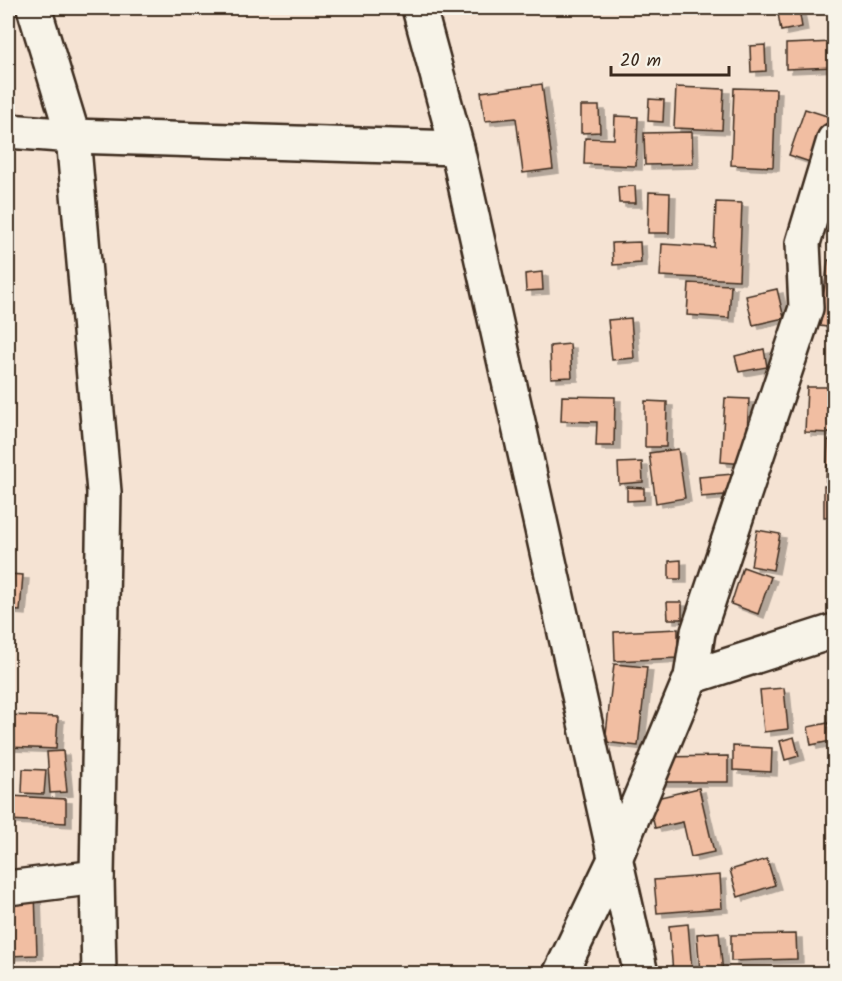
<svg xmlns="http://www.w3.org/2000/svg" width="842" height="981" font-family="Kalam,sans-serif">
  <style>
    .building { fill: #f1bea2; stroke: #3b2a1e; stroke-width: 1.5; filter: url(#shadow) }
    .lines { fill: none; stroke-linecap: round; stroke-linejoin: round }
    .minor-casing { stroke: #3b2a1e; stroke-width: 38 }
    .minor { stroke: #f7f3e8; stroke-width: 33 }
  </style>
  <defs>
    <filter id="shadow"><feDropShadow dx="6" dy="4" stdDeviation="0" flood-color="#0004"/></filter>
  </defs>
  <rect width="100%" height="100%" fill="#f5e3d3"/>
  <filter id="ink" filterUnits="userSpaceOnUse"><feTurbulence type="fractalNoise" baseFrequency=".0167" numOctaves="2"/><feDisplacementMap in="SourceGraphic" scale="12" xChannelSelector="R" yChannelSelector="G"/><feConvolveMatrix kernelMatrix="1 2 1 2 8 2 1 2 1" color-interpolation-filters="sRGB"/></filter>
  <g filter="url(#ink)">
    <g class="building">
      <path d="M 799,9 L 802,27 L 781,31 L 778,13 Z"/>
      <path d="M 834,42 L 834,67 L 786,69 L 786,44 Z"/>
      <path d="M 765,45 L 766,71 L 751,72 L 750,46 Z"/>
      <path d="M 542,84 L 553,169 L 523,173 L 516,118 L 485,121 L 481,92 Z"/>
      <path d="M 676,87 L 724,89 L 722,130 L 674,128 Z"/>
      <path d="M 734,88 L 776,89 L 773,167 L 731,165 Z"/>
      <path d="M 649,99 L 664,100 L 663,122 L 648,121 Z"/>
      <path d="M 581,106 L 599,106 L 600,132 L 581,133 Z"/>
      <path d="M 805,109 L 830,117 L 813,163 L 789,155 Z"/>
      <path d="M 615,116 L 638,117 L 636,166 L 584,164 L 585,138 L 614,139 Z"/>
      <path d="M 692,132 L 693,164 L 645,165 L 644,133 Z"/>
      <path d="M 635,186 L 636,203 L 619,203 L 618,187 Z"/>
      <path d="M 649,192 L 670,193 L 669,233 L 648,233 Z"/>
      <path d="M 716,202 L 742,203 L 739,280 L 660,276 L 662,244 L 714,247 Z"/>
      <path d="M 640,242 L 641,263 L 613,265 L 612,243 Z"/>
      <path d="M 828,260 L 834,261 L 834,328 L 820,326 Z"/>
      <path d="M 542,272 L 543,290 L 526,291 L 525,274 Z"/>
      <path d="M 689,283 L 731,285 L 729,318 L 687,315 Z"/>
      <path d="M 777,289 L 784,318 L 753,325 L 746,296 Z"/>
      <path d="M 631,318 L 634,358 L 612,360 L 608,320 Z"/>
      <path d="M 570,344 L 572,377 L 551,378 L 550,346 Z"/>
      <path d="M 764,349 L 767,367 L 739,372 L 735,356 Z"/>
      <path d="M 807,387 L 828,387 L 828,407 L 834,407 L 834,433 L 805,432 Z"/>
      <path d="M 562,396 L 615,397 L 614,446 L 596,446 L 597,422 L 561,421 Z"/>
      <path d="M 725,398 L 749,399 L 745,464 L 721,462 Z"/>
      <path d="M 645,401 L 667,402 L 666,447 L 645,447 Z"/>
      <path d="M 828,440 L 834,441 L 834,482 L 826,481 Z"/>
      <path d="M 678,449 L 685,498 L 656,503 L 649,453 Z"/>
      <path d="M 642,462 L 643,482 L 619,484 L 618,463 Z"/>
      <path d="M 733,474 L 736,494 L 701,497 L 699,477 Z"/>
      <rect x="824" y="486" width="10" height="31"/>
      <path d="M 627,487 L 644,488 L 644,500 L 627,501 Z"/>
      <path d="M 757,530 L 780,534 L 773,570 L 751,566 Z"/>
      <path d="M 681,560 L 681,579 L 669,579 L 669,561 Z"/>
      <path d="M 743,567 L 771,577 L 758,614 L 731,604 Z"/>
      <path d="M 8,574 L 23,575 L 20,611 L 8,610 Z"/>
      <path d="M 667,602 L 682,602 L 682,619 L 668,619 Z"/>
      <path d="M 678,629 L 678,658 L 615,661 L 614,632 Z"/>
      <path d="M 614,664 L 647,667 L 638,746 L 605,742 Z"/>
      <path d="M 784,688 L 788,729 L 764,732 L 760,690 Z"/>
      <path d="M 8,715 L 58,717 L 56,749 L 8,747 Z"/>
      <path d="M 828,723 L 831,741 L 811,745 L 808,727 Z"/>
      <path d="M 794,737 L 799,756 L 785,760 L 780,741 Z"/>
      <path d="M 733,746 L 772,748 L 771,772 L 733,770 Z"/>
      <path d="M 63,751 L 67,792 L 50,793 L 47,752 Z"/>
      <path d="M 728,756 L 728,782 L 659,782 L 658,757 Z"/>
      <path d="M 23,769 L 46,770 L 44,794 L 22,793 Z"/>
      <path d="M 699,788 L 714,852 L 691,857 L 683,822 L 655,828 L 648,800 Z"/>
      <path d="M 10,796 L 66,799 L 66,823 L 9,820 Z"/>
      <path d="M 767,859 L 775,885 L 738,897 L 730,870 Z"/>
      <path d="M 720,875 L 722,908 L 657,913 L 654,880 Z"/>
      <path d="M 35,891 L 37,955 L 8,956 L 8,892 Z"/>
      <path d="M 688,924 L 692,971 L 673,972 L 669,926 Z"/>
      <path d="M 719,932 L 723,974 L 700,974 L 697,934 Z"/>
      <path d="M 796,934 L 797,959 L 731,961 L 731,935 Z"/>
    </g>
    <g class="lines">
      <g class="minor-casing">
        <g id="minor">
          <path d="M 34,8 L 73,136 L 104,492 L 97,877 L 99,974"/>
          <path d="M 419,8 L 457,148 L 641,974"/>
          <path d="M 8,131 L 73,136 L 457,148"/>
          <path d="M 691,677 L 834,631"/>
          <path d="M 8,888 L 97,877"/>
          <path d="M 560,974 L 615,859 L 691,677 L 698,632 L 806,308 L 803,243 L 834,140"/>
        </g>
      </g>
      <use href="#minor" class="minor"/>
    </g>
  </g>
  <rect width="842" height="981" fill="none" stroke="#f7f3e8" stroke-width="30"/>
  <rect x="15" y="15" width="812" height="951" fill="none" stroke="#3b2a1e" stroke-width="2" filter="url(#ink)"/>
  <path d="M611 66v9h118v-9" fill="none" stroke="#3b2a1e" stroke-width="3"/>
  <text x="620" y="66" font-size="18" fill="#3b2a1e" stroke="#f7f3e8" stroke-width="4.5" paint-order="stroke">20 m</text>
</svg>
